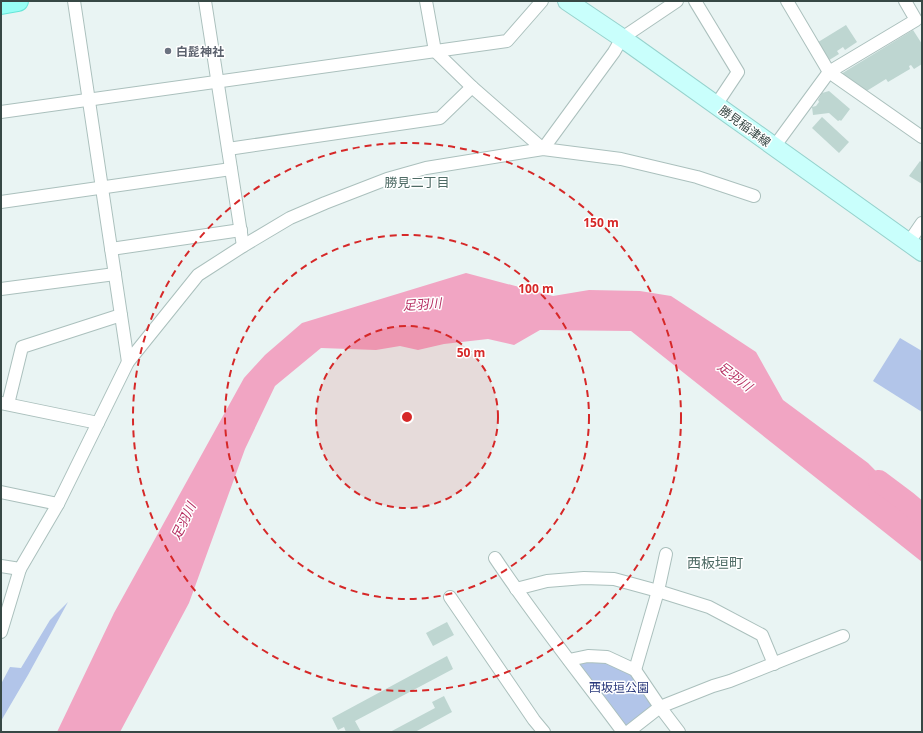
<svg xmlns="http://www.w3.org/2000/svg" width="923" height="733" font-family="'Open Sans','Noto Sans JP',sans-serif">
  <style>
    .green { fill: #b2c5e9 }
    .water { fill: #f1a5c3 }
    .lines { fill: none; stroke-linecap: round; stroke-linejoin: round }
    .river { stroke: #f1a5c3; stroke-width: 22 }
    .building { fill: #bed6d1 }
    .street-casing { stroke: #abc0bd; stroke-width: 14 }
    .secondary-casing { stroke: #96d2cd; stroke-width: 20 }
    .primary-casing { stroke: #67e5d7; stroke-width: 22 }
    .street { stroke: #fff; stroke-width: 12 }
    .secondary { stroke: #c9fffc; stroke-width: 18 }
    .primary { stroke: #98fef5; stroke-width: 20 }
    .ring { fill: none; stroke: #d62828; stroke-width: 2; stroke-dasharray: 7 5 }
    .worship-dot { fill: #6b7280; stroke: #fff; stroke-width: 1.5 }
    .labels { text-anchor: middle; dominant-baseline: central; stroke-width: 3; stroke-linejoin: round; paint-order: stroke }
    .worship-label { font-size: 12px; font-weight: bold; fill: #5b616d; stroke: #fff; text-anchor: start }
    .street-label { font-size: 12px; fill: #374845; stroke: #fff }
    .park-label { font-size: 12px; fill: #29387b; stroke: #fff }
    .neighbourhood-label { font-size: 13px; fill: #4e6b65; stroke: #fff }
    .water-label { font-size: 13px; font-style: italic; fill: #b62f62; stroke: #fff }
    .quarter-label { font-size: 14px; fill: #4e6b65; stroke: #fff }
    .centre { fill: #d62828; stroke: #fff; stroke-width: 2 }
    .ring-label { font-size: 12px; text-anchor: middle; font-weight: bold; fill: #d62828; stroke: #fff; stroke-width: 3; stroke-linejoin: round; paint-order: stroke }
  </style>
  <rect width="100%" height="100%" fill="#e9f4f3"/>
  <g class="green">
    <path d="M 900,338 L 922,351 L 922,412 L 873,381 Z"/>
    <path d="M 68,602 L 28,675 L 1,721 L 1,684 L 10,667 L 21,668 L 50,620 Z"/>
    <path d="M 594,658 L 633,672 L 656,709 L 626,730 L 575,664 Z"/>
  </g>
  <path class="water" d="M 466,273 L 553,296 L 589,290 L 640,291 L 671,296 L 756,352 L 783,400 L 868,463 L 922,518 L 922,562 L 631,331 L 540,330 L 514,345 L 488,339 L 444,344 L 418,350 L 400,346 L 376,350 L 321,348 L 275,386 L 245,449 L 189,603 L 120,732 L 57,732 L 114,613 L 244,378 L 265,355 L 302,323 Z"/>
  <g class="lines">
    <path class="river" d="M 879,481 L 907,502 L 922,515"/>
  </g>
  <g class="building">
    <path d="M 846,25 L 857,42 L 845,50 L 843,47 L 837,51 L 839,54 L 826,62 L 815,44 Z"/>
    <path d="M 913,30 L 922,44 L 922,64 L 914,69 L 911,65 L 909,66 L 910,69 L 888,82 L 886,79 L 865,92 L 841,74 Z"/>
    <path d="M 829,91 L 850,109 L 841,121 L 840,120 L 838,121 L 829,113 L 813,115 L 812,107 L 816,106 L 819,102 L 818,100 L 822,93 Z"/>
    <path d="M 822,117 L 849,142 L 839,153 L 812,128 Z"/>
    <path d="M 920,161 L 922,163 L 922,184 L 909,176 Z"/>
    <path d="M 447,622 L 454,635 L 433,646 L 426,633 Z"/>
    <path d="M 447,656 L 453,669 L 355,721 L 361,732 L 346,732 L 344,727 L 338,730 L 332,718 Z"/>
    <path d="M 444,696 L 452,712 L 415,732 L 390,732 L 435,708 L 432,702 Z"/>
  </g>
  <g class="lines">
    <g class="street-casing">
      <g id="street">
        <path d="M 74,1 L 128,362"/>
        <path d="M 205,1 L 243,246"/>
        <path d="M 426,1 L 435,51 L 472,87 L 543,149"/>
        <path d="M 695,1 L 738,72 L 716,105"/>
        <path d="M 787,1 L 829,72 L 922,137"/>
        <path d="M 1,112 L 507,41 L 542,1"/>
        <path d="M 774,147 L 829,72 L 916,20 L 905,1"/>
        <path d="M 228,149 L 440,118 L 472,87"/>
        <path d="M 543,149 L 614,52 L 622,38 L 677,1"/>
        <path d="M 1,202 L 231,169"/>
        <path d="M 909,242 L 922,223"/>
        <path d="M 111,249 L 241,230"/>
        <path d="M 1,289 L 115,274"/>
        <path d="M 1,403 L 98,423"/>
        <path d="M 8,404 L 22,347 L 121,315"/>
        <path d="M 1,492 L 58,504"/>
        <path d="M 495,558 C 535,618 580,674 623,732"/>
        <path d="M 1,566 L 20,569 L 58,504 L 128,362 L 198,275 L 243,246 L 290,218 L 325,203 L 387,179 L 426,168 L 543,149 L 621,159 L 697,177 L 754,196"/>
        <path d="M 516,589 L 547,581 L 584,578 L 614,579 L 658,591 L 709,607 L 762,635 L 774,664"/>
        <path d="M 450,597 L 534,720 L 544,732"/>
        <path d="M 1,632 L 20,569"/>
        <path d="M 569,660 L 588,656 L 607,657 L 635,670 L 660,707 L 679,732"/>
        <path d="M 635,670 L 658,591 L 666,554"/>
        <path d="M 628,732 L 660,707 L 713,686 L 730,681 L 843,636"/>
      </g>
    </g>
    <g class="secondary-casing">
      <path id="secondary" d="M 567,1 L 622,38 L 922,252"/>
    </g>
    <g class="primary-casing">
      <path id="primary" d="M 1,4 L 18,1"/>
    </g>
    <use href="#street" class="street"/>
    <use href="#secondary" class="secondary"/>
    <use href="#primary" class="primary"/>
  </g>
  <circle cx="407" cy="417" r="91" fill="#d62828" fill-opacity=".12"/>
  <g class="ring">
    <circle cx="407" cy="417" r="91"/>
    <circle cx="407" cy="417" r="182"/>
    <circle cx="407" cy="417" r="274"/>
  </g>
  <circle class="worship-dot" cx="168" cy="51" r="4"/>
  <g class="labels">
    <g class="worship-label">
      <text x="176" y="51">白髭神社</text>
    </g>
    <g class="street-label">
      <text transform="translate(745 126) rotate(36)">勝見稲津線</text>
    </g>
    <g class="park-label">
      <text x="619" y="687">西坂垣公園</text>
    </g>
    <g class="neighbourhood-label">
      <text x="417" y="182">勝見二丁目</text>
    </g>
    <g class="water-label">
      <text transform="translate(422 304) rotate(-4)">足羽川</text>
      <text transform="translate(735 376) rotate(37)">足羽川</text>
      <text transform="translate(183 521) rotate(-64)">足羽川</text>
    </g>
    <g class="quarter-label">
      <text x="715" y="562">西板垣町</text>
    </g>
  </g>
  <circle cx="407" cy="417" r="6" class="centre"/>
  <g class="ring-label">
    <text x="601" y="227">150 m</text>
    <text x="536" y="293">100 m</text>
    <text x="471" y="357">50 m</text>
  </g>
  <rect width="923" height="733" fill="none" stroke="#374845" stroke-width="4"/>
</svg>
